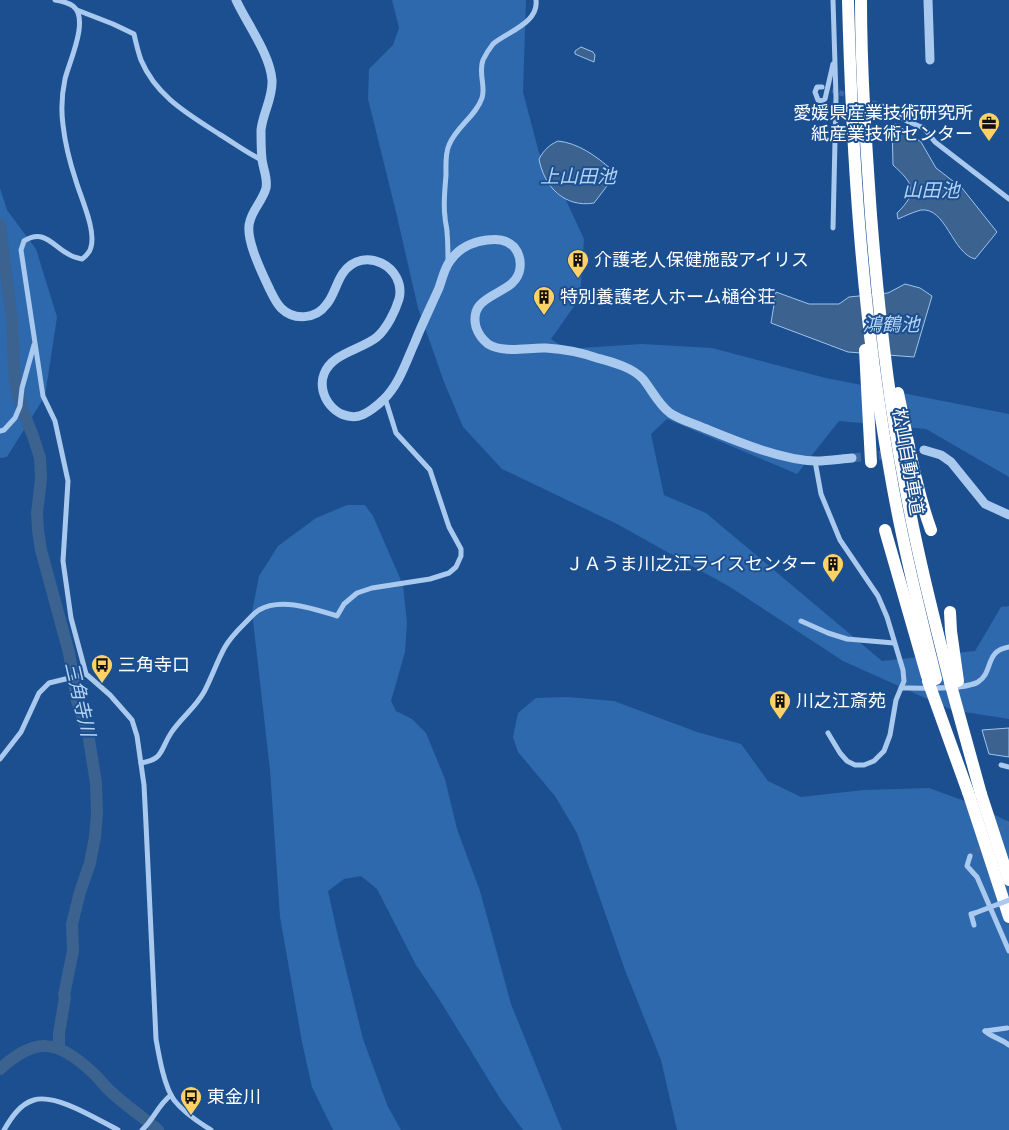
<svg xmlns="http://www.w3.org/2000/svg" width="1009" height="1130" font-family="Helvetica,'Noto Sans JP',sans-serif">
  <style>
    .green { fill: #2e69ad }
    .water { fill: #3c6290; stroke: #9cc4f0 }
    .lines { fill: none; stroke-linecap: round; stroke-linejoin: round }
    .river { stroke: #3c6290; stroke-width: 12 }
    .minor-tunnel { stroke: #3d69a0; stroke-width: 5; stroke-dasharray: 5 2.5; stroke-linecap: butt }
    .tertiary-tunnel { stroke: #3d69a0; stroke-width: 9; stroke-dasharray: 9 4.5; stroke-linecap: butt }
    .minor { stroke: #a9c9ee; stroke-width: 5 }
    .tertiary { stroke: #a9c9ee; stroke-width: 9 }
    .motorway { stroke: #fff; stroke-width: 12 }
    .minor-bridge { stroke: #a9c9ee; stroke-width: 5 }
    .motorway-bridge { stroke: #fff; stroke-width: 12 }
    .labels { text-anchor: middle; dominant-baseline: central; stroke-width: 4; stroke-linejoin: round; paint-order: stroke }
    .poi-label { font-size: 18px; fill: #fff; stroke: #1b4f8f; text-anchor: start }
    .street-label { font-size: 18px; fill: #fff; stroke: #1b4f8f }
    .water-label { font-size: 19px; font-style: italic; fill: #b5d3f5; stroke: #1b4f8f }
  </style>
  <rect width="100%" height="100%" fill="#1b4f8f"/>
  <g class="green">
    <path d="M 392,0 L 526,0 L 523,92 L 539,153 L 558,183 L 584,239 L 580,298 L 551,339 L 566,349 L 642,344 L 712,348 L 826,378 L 1009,414 L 1009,477 L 926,429 L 839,421 L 797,474 L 667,419 L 651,434 L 664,495 L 706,513 L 882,661 L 975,651 L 1001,607 L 1009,606 L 1009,719 L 952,710 L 843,661 L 730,587 L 617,524 L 502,469 L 463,427 L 444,382 L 418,308 L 396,212 L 368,99 L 369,69 L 393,45 L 399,28 Z"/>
    <path d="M 0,188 L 7,210 L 36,249 L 57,317 L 45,396 L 7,457 L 0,458 Z"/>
    <path d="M 347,505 L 365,505 L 373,516 L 403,585 L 407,623 L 405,652 L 391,701 L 396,711 L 412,719 L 426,733 L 445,779 L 457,829 L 480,891 L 511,1004 L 562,1130 L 523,1130 L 501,1100 L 439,999 L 416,965 L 377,889 L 361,876 L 344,879 L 328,891 L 339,941 L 363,1039 L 388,1107 L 401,1130 L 333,1130 L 312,1087 L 302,1042 L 280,917 L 270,770 L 252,612 L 259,576 L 278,546 L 316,518 Z"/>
    <path d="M 567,697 L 614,701 L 697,732 L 741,744 L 768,781 L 801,797 L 864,790 L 929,788 L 973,804 L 1009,822 L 1009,1130 L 677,1130 L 661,1060 L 625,970 L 577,833 L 555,796 L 518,752 L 513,737 L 518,713 L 536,698 Z"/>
  </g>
  <g class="water">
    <path d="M 581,47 L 593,52 L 595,55 L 594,62 L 575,54 L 575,51 Z"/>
    <path d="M 896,124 L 921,142 L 936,168 L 962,188 L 997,232 L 975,259 C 952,253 946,207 921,210 C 913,212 905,216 898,219 L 897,213 C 919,192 913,183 893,165 L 892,125 Z"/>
    <path d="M 558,141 C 578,143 596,156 611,169 L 610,182 L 594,203 C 565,208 544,187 539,159 C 544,150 549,145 558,141 Z"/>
    <path d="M 905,284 L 920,288 L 932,296 L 914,357 L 848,352 L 771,323 L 776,292 L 809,304 L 839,304 L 849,297 L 888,293 Z"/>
    <path d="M 1009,728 L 1009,757 L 989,754 L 982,730 Z"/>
  </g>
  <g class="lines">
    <g class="river">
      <path d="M 0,225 L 12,320 L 15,383 L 23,411 L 33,436 L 40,458 L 41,479 L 37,513 L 38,530 L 41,550 L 69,653 L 77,701 L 88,733 L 96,783 L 97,813 L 95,837 L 90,863 L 80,892 L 72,924 L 73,951 L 64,995 L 65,997 L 59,1034 L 59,1048"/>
      <path d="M 0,1069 C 35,1037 57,1039 92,1072 C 98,1077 102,1083 108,1089 C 123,1104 142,1116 158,1130"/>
    </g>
    <g class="minor-tunnel">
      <path d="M 825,88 L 850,96"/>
      <path d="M 865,100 L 882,106"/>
      <path d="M 995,835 L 1009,822"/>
      <path d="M 970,856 L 985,843"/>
    </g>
    <path class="tertiary-tunnel" d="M 852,458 L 891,454"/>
    <g class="minor">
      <path d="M 55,0 C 61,1 69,3 73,6 C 90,19 69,62 65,79 C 62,93 61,110 63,125 C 65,143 70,163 76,181 C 81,198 96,230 91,247 C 90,252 86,256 82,259 C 78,258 73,257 70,255 C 53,247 45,228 24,241 L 21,250 L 43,396 L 55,421 L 68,481 L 63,561 L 71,618 L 86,674 L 110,695 L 132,720 L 137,736 L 144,785 L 146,824 L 156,1039 C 159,1056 164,1086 174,1100 C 184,1113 198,1122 211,1130"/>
      <path d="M 77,10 L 113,24 L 134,34 C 136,43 138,52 141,60 C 156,96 188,114 219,134 C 234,143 247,153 262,160"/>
      <path d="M 822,87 L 817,87 L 815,92 L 818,100 L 822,101 L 825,99 L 833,64"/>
      <path d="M 882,106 L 909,122 L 924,128 L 935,142 L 1009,199"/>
      <path d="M 833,228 L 836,97 L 833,0"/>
      <path d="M 448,263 C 448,253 448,243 447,232 C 447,227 445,222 445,217 C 443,204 445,189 446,175 C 446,165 445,154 449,145 C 456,127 476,116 482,98 C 486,86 478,73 483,60 C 486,54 489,49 493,44 C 507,32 539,23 536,0"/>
      <path d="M 0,431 L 4,430 L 15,418 L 20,406 L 22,388 L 34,345"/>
      <path d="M 815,461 L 821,494 L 840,540 L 878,596 L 887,617 L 903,670 L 904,681 L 896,700 L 890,735 L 884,751 L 874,761 L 864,765 L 855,765 L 847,761 L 840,753 L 828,733"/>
      <path d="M 801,621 L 828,633 L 847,639 L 894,643"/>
      <path d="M 901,688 C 918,688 965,690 978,682 C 994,672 984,651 1009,647"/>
      <path d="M 0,759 L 21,732 L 39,693 L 49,683 L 86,674"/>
      <path d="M 141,763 C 164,759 160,750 171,733 C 181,718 195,708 204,692 C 212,677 217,661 225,647 C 230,638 238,630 245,623 C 249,619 253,614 259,610 C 281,597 314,609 337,616 L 344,604 L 357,593 L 372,588 L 430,579 L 449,573 L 456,567 L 461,556 L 461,549 L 449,527 L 430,470 L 396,433 L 385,398"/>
      <path d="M 1001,765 L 1009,767"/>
      <path d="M 970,856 L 967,866 L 977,877 L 1009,951"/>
      <path d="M 974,925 L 971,914 L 975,913"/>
      <path d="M 985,1031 C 993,1038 1002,1039 1009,1045"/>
      <path d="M 985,1031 L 1007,1028"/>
      <path d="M 4,1130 C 11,1118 20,1104 34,1100 C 56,1093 98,1120 118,1130"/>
      <path d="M 142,1130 C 154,1119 158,1105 171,1095"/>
    </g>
    <g class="tertiary">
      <path d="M 236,0 C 247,24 270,54 272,80 C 273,98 263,112 261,130 C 261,139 261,150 262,159 C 263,169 268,178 266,188 C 263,200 253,209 250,221 C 244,237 262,273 270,290 C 273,296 276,303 281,308 C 294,321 316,319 326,305 C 334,296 336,283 343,273 C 363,244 407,267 399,299 C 395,312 387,328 377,337 C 361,350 332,353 324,374 C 316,395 336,421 359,416 C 367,414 378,405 383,400 C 399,385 406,362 415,342 C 422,324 431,306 439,288 C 442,280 444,269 450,261 C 458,249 472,242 487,240 C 497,239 506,239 514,247 C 519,253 521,260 520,268 C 517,297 467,291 476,327 C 478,333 483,340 488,344 C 504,354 529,347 546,348 C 563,349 580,352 597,358 C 612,362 632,367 643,379 C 652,390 658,404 670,413 C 680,420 693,423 704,428 C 736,441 781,460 816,461 C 828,461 840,459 852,458"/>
      <path d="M 928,0 L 930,60"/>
      <path d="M 924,450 L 941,455 L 951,462 L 985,504 L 1009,515"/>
    </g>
    <g class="motorway">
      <path d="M 848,0 C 852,156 862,312 889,466 C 901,538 919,609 936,679"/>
      <path d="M 861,0 C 861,72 866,143 871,215 C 878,304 887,392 904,480 C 916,548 933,615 950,682"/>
      <path d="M 865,350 L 871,462"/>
      <path d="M 898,393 C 908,439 915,486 931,530"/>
      <path d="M 885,530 L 927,676"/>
      <path d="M 950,612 L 951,631 L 958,681"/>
      <path d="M 968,792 L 1009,917"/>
      <path d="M 981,794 L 1009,880"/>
    </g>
    <path class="minor-bridge" d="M 975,913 L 1009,900"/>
    <g class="motorway-bridge">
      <path d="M 928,681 L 968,792"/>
      <path d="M 950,682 L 981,794"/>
    </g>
  </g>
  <defs>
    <g id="office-pin" transform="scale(1.125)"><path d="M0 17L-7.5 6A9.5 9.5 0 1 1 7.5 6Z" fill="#ffd166" stroke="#1b4f8f"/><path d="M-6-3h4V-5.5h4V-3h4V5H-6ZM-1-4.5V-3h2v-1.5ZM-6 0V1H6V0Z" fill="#111"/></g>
    <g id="building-pin" transform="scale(1.125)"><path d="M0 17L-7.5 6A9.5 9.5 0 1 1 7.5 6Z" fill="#ffd166" stroke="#1b4f8f"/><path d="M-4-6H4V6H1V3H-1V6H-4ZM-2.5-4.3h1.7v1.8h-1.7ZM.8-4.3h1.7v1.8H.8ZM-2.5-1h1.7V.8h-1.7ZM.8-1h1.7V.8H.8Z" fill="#111"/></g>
    <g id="bus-pin" transform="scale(1.125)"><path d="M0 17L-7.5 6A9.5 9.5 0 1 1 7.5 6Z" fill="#ffd166" stroke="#1b4f8f"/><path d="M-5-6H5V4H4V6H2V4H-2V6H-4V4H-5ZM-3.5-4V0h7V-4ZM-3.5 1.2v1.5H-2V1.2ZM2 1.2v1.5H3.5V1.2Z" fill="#111"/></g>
  </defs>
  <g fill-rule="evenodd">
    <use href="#office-pin" x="989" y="123"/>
    <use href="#building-pin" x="578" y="260"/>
    <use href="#building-pin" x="544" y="297"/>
    <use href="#building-pin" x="833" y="564"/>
    <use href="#bus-pin" x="102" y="665"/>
    <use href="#building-pin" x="780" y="701"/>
    <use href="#bus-pin" x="191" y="1097"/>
  </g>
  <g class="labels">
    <g class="poi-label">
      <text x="973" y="113" text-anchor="end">愛媛県産業技術研究所<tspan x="973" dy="21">紙産業技術センター</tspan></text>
      <text x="594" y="260">介護老人保健施設アイリス</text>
      <text x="560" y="297">特別養護老人ホーム樋谷荘</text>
      <text x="817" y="564" text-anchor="end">ＪＡうま川之江ライスセンター</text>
      <text x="118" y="665">三角寺口</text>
      <text x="796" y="701">川之江斎苑</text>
      <text x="207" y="1097">東金川</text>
    </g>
    <g class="street-label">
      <text transform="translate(908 462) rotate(80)">松山自動車道</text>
    </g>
    <g class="water-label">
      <text x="578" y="176">上山田池</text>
      <text x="931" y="190">山田池</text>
      <text x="891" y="324">鴻鶴池</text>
      <text transform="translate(80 699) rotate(77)">三角寺川</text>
    </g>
  </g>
</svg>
